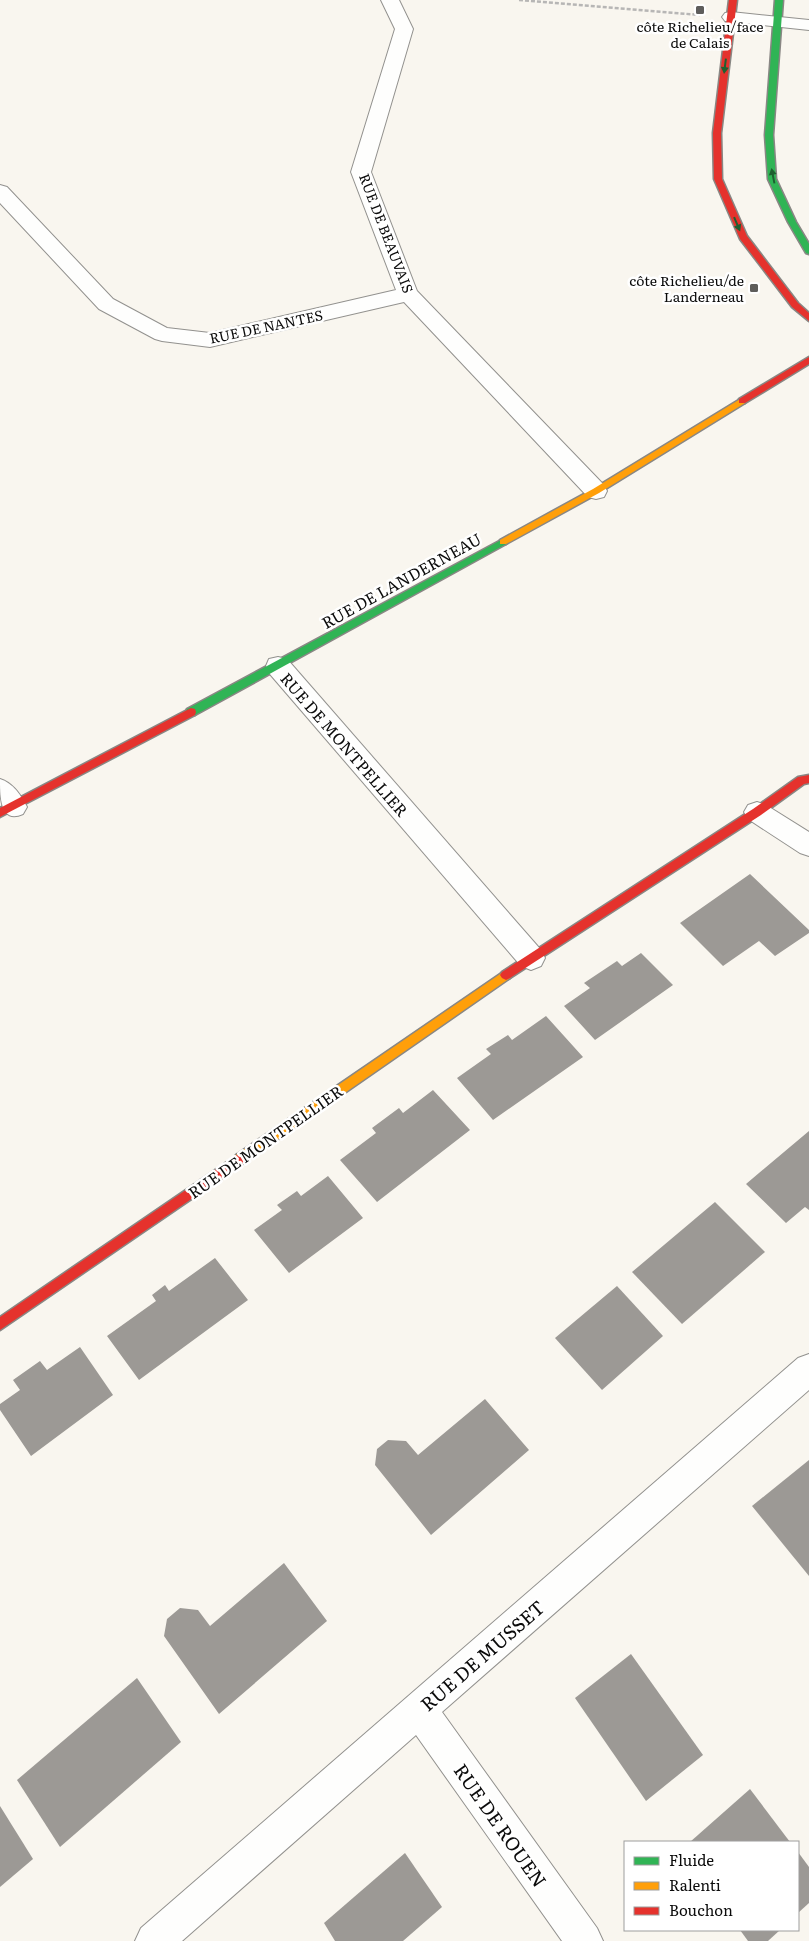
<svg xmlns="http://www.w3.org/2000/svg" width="809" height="1941" font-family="Literata,serif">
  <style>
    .building { fill: #9c9995 }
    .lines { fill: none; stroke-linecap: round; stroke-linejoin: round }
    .street-casing { stroke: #92918e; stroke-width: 2 }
    .fast-casing { stroke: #898784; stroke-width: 3 }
    .slow-casing { stroke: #898784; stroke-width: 3 }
    .jam-casing { stroke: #898784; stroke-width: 3 }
    .path { stroke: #b7b6b5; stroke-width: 2.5; stroke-dasharray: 4 2; stroke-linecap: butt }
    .street { fill: #fefefd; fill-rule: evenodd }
    .fast { fill: #30b455; fill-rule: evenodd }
    .slow { fill: #ff9f0a; fill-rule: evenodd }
    .jam { fill: #e5322d; fill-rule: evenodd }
    .oneway { fill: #1e6030 }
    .poi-dot { fill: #5e5d5b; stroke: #fff; stroke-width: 2 }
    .labels { text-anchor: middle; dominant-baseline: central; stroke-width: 5; stroke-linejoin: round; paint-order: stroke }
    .far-poi-label { font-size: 14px; fill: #0b0b0b; stroke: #fff }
    .far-street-label { font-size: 14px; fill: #0b0b0b; stroke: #fff }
    .street-label { font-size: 16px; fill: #0b0b0b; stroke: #fff }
    .near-street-label { font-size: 19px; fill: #0b0b0b; stroke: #fff }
  </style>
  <rect width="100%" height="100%" fill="#f9f6ef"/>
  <g class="building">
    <path d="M 750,874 L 809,930 L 809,933 L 775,956 L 759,941 L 723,966 L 680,923 Z"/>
    <path d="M 641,953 L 673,985 L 595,1040 L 564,1006 L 590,988 L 584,983 L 617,961 L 622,966 Z"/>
    <path d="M 546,1016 L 583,1057 L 493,1120 L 457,1078 L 491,1054 L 486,1049 L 508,1035 L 512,1040 Z"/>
    <path d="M 433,1090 L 470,1130 L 377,1202 L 340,1160 L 376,1133 L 372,1128 L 399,1108 L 403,1113 Z"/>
    <path d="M 809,1131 L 809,1210 L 805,1207 L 786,1223 L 746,1184 Z"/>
    <path d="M 328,1176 L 363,1218 L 289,1273 L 254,1230 L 282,1210 L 277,1205 L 297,1191 L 301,1196 Z"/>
    <path d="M 715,1202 L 765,1252 L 682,1324 L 632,1272 Z"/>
    <path d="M 215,1258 L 248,1300 L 139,1380 L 107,1336 L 156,1301 L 152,1295 L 165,1285 L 169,1291 Z"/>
    <path d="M 617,1286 L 663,1336 L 602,1390 L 555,1338 Z"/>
    <path d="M 80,1347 L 113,1395 L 31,1456 L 0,1410 L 0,1404 L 20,1390 L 13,1380 L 40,1361 L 47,1370 Z"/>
    <path d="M 485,1399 L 529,1450 L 431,1535 L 375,1465 L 377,1449 L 388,1440 L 406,1441 L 418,1455 Z"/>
    <path d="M 809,1460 L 809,1576 L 752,1506 Z"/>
    <path d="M 284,1563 L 327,1621 L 219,1714 L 164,1636 L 167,1619 L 180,1608 L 198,1610 L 210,1626 Z"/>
    <path d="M 631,1654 L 703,1755 L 646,1801 L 575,1698 Z"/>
    <path d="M 137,1678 L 181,1742 L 60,1847 L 17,1780 Z"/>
    <path d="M 750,1789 L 790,1842 L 690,1842 Z"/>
    <path d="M 0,1806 L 33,1859 L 0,1887 Z"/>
    <path d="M 798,1852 L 809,1867 L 809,1903 L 798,1913 Z"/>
    <path d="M 405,1853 L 442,1907 L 403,1941 L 335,1941 L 324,1923 Z"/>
    <path d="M 740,1930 L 780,1930 L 768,1941 L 748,1941 Z"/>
  </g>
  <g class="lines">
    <g class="street-casing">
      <g id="street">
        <path d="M 381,0 L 399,0 L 413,29 L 371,172 L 417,291 L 604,485 L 607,491 L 604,497 L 596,499 L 588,497 L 404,302 L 210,347 L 162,341 L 155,339 L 99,309 L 0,203 L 0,185 L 7,187 L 113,299 L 167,328 L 210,333 L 396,290 L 351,172 L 395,29 Z"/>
        <path d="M 731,12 L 809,20 L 809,30 L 725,21 L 722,17 L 725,13 Z"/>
        <path d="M 278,657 L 287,659 L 541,950 L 545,958 L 541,966 L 531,970 L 521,966 L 269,673 L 266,666 L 269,659 Z"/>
        <path d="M 0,779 C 13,783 21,795 27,807 L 23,814 C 0,824 0,797 0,779 Z"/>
        <path d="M 757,802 L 766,805 L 809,832 L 809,856 L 800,853 L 748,819 L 744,812 L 748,805 Z"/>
        <path d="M 809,1354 L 809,1390 L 442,1712 L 597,1928 L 603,1941 L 562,1941 L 416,1735 L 182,1941 L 135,1941 L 141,1928 L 798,1358 Z"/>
      </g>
    </g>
    <g class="fast-casing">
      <g id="fast">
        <path d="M 775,0 L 783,0 L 773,135 L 776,179 L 796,222 L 809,244 L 809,254 L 806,253 L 788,222 L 768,179 L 765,135 Z"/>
        <path d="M 503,539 L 508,542 L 506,544 L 195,715 L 187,715 L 186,712 L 187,709 Z"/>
      </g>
    </g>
    <g class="slow-casing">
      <g id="slow">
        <path d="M 742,398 L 745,399 L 745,403 L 599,493 L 506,544 L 500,544 L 500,540 L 593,489 Z"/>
        <path d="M 506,970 L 510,972 L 512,975 L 510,978 L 244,1163 L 240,1165 L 236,1163 L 234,1159 L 236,1155 Z"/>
      </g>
    </g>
    <g class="jam-casing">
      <g id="jam">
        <path d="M 729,0 L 737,0 L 721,133 L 722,179 L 747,236 L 798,303 L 809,313 L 809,321 L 792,307 L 740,239 L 714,179 L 713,133 Z"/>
        <path d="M 809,357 L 809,364 L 745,403 L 739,403 L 739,399 Z"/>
        <path d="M 191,708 L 195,709 L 196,712 L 195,715 L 0,817 L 0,808 Z"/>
        <path d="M 809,775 L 809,783 L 804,784 L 761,815 L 510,978 L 506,980 L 502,978 L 500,975 L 502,972 L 753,809 L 798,777 Z"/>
        <path d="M 240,1153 L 244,1155 L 246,1159 L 244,1163 L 0,1330 L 0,1317 Z"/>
      </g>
    </g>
    <path class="path" d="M 519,0 L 700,15"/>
    <use href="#street" class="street"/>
    <use href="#fast" class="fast"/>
    <use href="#slow" class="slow"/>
    <use href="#jam" class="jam"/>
  </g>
  <defs><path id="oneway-solid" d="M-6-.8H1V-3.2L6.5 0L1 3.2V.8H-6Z" transform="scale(1.25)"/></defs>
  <g class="oneway">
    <use href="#oneway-solid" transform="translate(725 66) rotate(97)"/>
    <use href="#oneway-solid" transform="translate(773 176) rotate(-101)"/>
    <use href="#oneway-solid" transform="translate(737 224) rotate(67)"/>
  </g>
  <g class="poi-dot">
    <rect x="695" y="5" width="10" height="10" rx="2.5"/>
    <rect x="749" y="283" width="10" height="10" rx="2.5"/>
  </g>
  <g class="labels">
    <g class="far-poi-label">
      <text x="700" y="26">côte Richelieu/face<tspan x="700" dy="16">de Calais</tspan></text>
      <text x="744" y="280" text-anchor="end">côte Richelieu/de<tspan x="744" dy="16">Landerneau</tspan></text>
    </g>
    <g class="far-street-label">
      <text transform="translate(387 233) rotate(69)">RUE DE BEAUVAIS</text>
      <text transform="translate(266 326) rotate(-12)">RUE DE NANTES</text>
    </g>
    <g class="street-label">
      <text transform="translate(401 580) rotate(-29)">RUE DE LANDERNEAU</text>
      <text transform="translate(345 744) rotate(49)">RUE DE MONTPELLIER</text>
      <text transform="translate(265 1141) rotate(-35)">RUE DE MONTPELLIER</text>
    </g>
    <g class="near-street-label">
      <text transform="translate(482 1655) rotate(-41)">RUE DE MUSSET</text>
      <text transform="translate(501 1825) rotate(55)">RUE DE ROUEN</text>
    </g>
  </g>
  <rect x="624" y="1841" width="175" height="90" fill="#ffffff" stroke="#9d9d9d"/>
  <rect x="634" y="1857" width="25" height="8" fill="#30b455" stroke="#9d9d9d"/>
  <text x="669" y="1866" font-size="15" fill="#0b0b0b">Fluide</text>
  <rect x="634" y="1882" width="25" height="8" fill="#ff9f0a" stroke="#9d9d9d"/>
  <text x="669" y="1891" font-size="15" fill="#0b0b0b">Ralenti</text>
  <rect x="634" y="1907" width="25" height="8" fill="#e5322d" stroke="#9d9d9d"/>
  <text x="669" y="1916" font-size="15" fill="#0b0b0b">Bouchon</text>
</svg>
